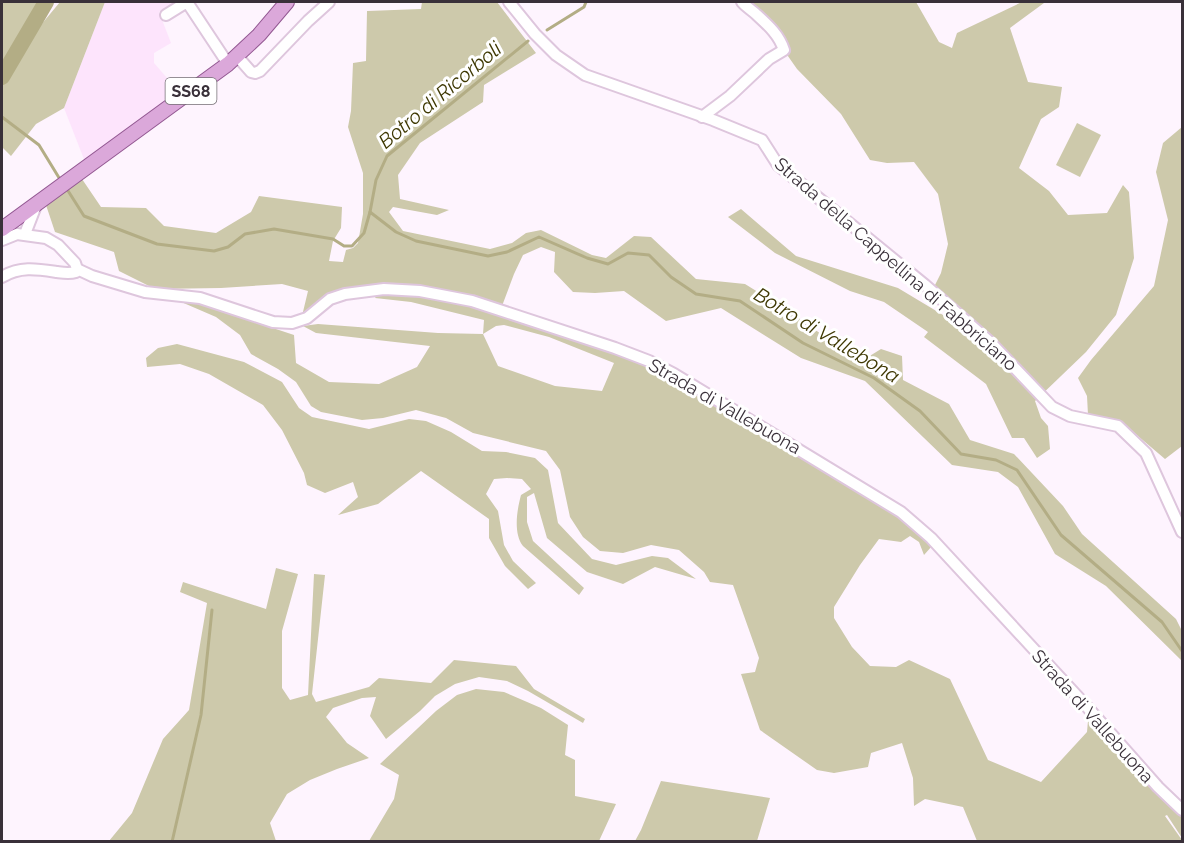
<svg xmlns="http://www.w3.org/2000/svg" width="1184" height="843" font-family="Raleway,sans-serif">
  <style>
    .built { fill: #fde4fc }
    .green { fill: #cdc9ab; fill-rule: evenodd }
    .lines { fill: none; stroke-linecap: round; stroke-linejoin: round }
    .stream { stroke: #b3ad85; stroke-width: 3 }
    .river { stroke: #b3ad85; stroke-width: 16 }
    .minor-casing { stroke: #dec6dd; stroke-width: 14 }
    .major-casing { stroke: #935892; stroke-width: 16 }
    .minor { stroke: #fff; stroke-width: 10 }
    .major { stroke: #dba8da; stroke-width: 14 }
    .labels { text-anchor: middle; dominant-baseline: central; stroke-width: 6; stroke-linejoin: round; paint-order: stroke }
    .shield { fill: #fff; stroke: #746e74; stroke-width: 1.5 }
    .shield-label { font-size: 16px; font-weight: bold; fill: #393039 }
    .street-label { font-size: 18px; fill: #393039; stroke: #fff }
    .water-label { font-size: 20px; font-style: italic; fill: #3f3903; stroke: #fff }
  </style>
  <rect width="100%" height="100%" fill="#fef4fe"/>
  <path class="built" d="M 105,2 L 176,2 L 159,12 L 171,43 L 154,53 L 154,63 L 186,100 L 89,172 L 64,108 Z"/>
  <g class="green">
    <path d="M 2,2 L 44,2 L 12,51 L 16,55 L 60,2 L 105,2 L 64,108 L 36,124 L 11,156 L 2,147 Z"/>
    <path d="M 422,2 L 497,2 L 536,53 L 484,85 L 483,102 L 420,143 L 398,175 L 400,199 L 449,210 L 437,215 L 393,207 L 389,212 L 403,231 L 490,249 L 512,243 L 526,233 L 541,230 L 592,255 L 606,258 L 634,236 L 651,237 L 696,279 L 745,284 L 789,311 L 860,362 L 881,349 L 902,356 L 903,380 L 949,404 L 970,440 L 1014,454 L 1063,506 L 1082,534 L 1176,619 L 1182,631 L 1182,661 L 1106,586 L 1055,554 L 1018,487 L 998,472 L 952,465 L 865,381 L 801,358 L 721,308 L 666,321 L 624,291 L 595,293 L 573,292 L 554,272 L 555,252 L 541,247 L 523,255 L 514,274 L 502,306 L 468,295 L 420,288 L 340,291 L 302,316 L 308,291 L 282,284 L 221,288 L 155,289 L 119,271 L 114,252 L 55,232 L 46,205 L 82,179 L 101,207 L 146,208 L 164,226 L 216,233 L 251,212 L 259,196 L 342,207 L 341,228 L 333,241 L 329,261 L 343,262 L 346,250 L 353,248 L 358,243 L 363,214 L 363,173 L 348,127 L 351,111 L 353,63 L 366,61 L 367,11 L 421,9 Z"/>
    <path d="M 750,2 L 916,2 L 939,42 L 952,48 L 957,33 L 1022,2 L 1042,2 L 1044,3 L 1010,28 L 1028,82 L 1062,87 L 1059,107 L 1041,119 L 1019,168 L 1049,191 L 1068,215 L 1107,213 L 1123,185 L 1129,192 L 1134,258 L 1116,315 L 1086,352 L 1035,401 L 1041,418 L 1048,426 L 1050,449 L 1037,458 L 1024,438 L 1012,438 L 986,384 L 924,337 L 928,332 L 884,302 L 850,291 L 775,253 L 728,217 L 741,209 L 796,256 L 898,288 L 953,321 L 964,314 L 933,289 L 941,273 L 948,244 L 938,194 L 914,162 L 887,163 L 870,160 L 841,114 L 797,69 Z"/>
    <path d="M 1077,123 L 1101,135 L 1080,177 L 1056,165 Z"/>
    <path d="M 1182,127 L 1182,446 L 1165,459 L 1125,425 L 1088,415 L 1087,396 L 1078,378 L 1091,360 L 1154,286 L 1168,220 L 1156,172 L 1163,143 Z"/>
    <path d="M 377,295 L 426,297 L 462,304 L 546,328 L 625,356 L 681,384 L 732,416 L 842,480 L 887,508 L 910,524 L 932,546 L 924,555 L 919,542 L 910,536 L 901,542 L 879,539 L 860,565 L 834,607 L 834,618 L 852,647 L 870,666 L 896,667 L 909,660 L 950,679 L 988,760 L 1041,782 L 1087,732 L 1089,709 L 1182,810 L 1182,838 L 1167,815 L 1165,816 L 1182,840 L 1182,841 L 977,841 L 963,807 L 925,799 L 914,806 L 913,778 L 902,743 L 871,753 L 868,767 L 834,773 L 817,770 L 760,730 L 741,674 L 755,672 L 759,658 L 733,585 L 710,582 L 704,572 L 679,550 L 651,545 L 623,553 L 600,551 L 583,537 L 570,517 L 560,470 L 546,451 L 473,433 L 446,418 L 416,410 L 383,418 L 362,420 L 321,412 L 311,406 L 296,382 L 278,369 L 251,354 L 240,335 L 216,317 L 172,298 L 204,305 L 294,335 L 296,363 L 329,382 L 379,384 L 417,367 L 430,346 L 316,333 L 303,326 L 318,324 L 438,333 L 483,334 L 484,320 L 411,302 L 375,298 ZM 504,325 L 549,337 L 614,363 L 602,391 L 555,386 L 498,366 L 483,334 L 496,326 Z"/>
    <path d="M 177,344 L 244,362 L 282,382 L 299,408 L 312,417 L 369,429 L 409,419 L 426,421 L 451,432 L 482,451 L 506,452 L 535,458 L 548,470 L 558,523 L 592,559 L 616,565 L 652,556 L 668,558 L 696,579 L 655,567 L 623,584 L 587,572 L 547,538 L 534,493 L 527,497 L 527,522 L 533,541 L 584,588 L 579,595 L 523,546 C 513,533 517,510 521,495 L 531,489 L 522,479 L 507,478 L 494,479 L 486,494 L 498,511 L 504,545 L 513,561 L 536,583 L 528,589 L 505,566 L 489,538 L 489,519 L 421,471 L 378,504 L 338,515 L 358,497 L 353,482 L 325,493 L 307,485 L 304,473 L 282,430 L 263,405 L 209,374 L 180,364 L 147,367 L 146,358 L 158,348 Z"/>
    <path d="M 276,568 L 298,574 L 282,631 L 282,688 L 290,700 L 308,695 L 314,574 L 325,575 L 312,694 L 316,702 L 369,687 L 379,678 L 431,683 L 454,660 L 516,666 L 534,689 L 585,719 L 583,723 L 528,691 L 507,681 L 479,677 L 455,684 L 435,696 L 420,711 L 386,739 L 370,716 L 376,697 L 362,698 L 333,708 L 326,717 L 347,743 L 369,758 L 337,769 L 310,780 L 287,794 L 270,823 L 276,841 L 109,841 L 132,813 L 163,739 L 189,710 L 207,603 L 180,592 L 183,582 L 266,609 Z"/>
    <path d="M 476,689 L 504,692 L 541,708 L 568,725 L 565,755 L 575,760 L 575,796 L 616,804 L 599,841 L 369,841 L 394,799 L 399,775 L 380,764 L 436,711 L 457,695 Z"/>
    <path d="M 661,781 L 770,798 L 757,841 L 635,841 L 641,830 Z"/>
  </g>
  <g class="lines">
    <g class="stream">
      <path d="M 547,30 L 584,7 L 586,2"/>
      <path d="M 2,117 L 39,145 L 61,181"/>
      <path d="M 65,186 L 84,216 L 157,244 L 214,251 L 228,247 L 245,234 L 274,229 L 333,239 L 344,246 L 352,246 L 364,233 L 370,212 L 396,232 L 416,241 L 488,256 L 507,252 L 539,237 L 587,258 L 608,264 L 628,253 L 649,255 L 671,277 L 696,294 L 740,301 L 803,343 L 874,378 L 920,411 L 961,454 L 996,460 L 1017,470 L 1061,535 L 1162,622 L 1182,651"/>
      <path d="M 370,212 L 376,180 L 387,156 L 528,41"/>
      <path d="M 172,842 L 201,715 L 212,610"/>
    </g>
    <path class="river" d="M 2,77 L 46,2"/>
    <g class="minor-casing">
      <g id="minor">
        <path d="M 509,2 L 535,34 L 556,55 L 585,75 L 713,120 L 762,140 L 778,165 L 925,285 L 991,343 L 1052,407 L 1070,416 L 1118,426 L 1146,453 L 1182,532"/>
        <path d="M 166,15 L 187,2 L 228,64"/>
        <path d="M 237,56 L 251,72 L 255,73 L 260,71 L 308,21 L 329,2"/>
        <path d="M 702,117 L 730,96 L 769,59 L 784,50 C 779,35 769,26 757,15 C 752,10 746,7 742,2"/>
        <path d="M 25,234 L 37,203"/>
        <path d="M 2,240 L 17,234 L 46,238 L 58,245 L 75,263 L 77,269"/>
        <path d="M 77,269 L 92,276 L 145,292 L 200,298 L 273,322 L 292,323 L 307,318 L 330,299 L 345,294 L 384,289 L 420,291 L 472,301 L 615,348 L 649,361 L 674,374 L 901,512 L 931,538 L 1089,709 L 1158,787 L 1182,810"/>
        <path d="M 2,277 C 20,266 37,269 57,272 C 64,273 69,274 76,272 L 77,269"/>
      </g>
    </g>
    <g class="major-casing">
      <path id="major" d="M 2,229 L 228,64 L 259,35 L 287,2"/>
    </g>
    <use href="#minor" class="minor"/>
    <use href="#major" class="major"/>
  </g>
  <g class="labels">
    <rect class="shield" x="165.5" y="78" width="51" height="26" rx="4.5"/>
    <g class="shield-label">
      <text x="191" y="91">SS68</text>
    </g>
    <g class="street-label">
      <text transform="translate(896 264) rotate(41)">Strada della Cappellina di Fabbriciano</text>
      <text transform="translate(725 406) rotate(30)">Strada di Vallebuona</text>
      <text transform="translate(1093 716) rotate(48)">Strada di Vallebuona</text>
    </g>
    <g class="water-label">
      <text transform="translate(440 95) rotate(-40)">Botro di Ricorboli</text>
      <text transform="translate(827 335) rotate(31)">Botro di Vallebona</text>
    </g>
  </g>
  <rect width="1184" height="843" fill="none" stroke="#393039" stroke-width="6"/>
</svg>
